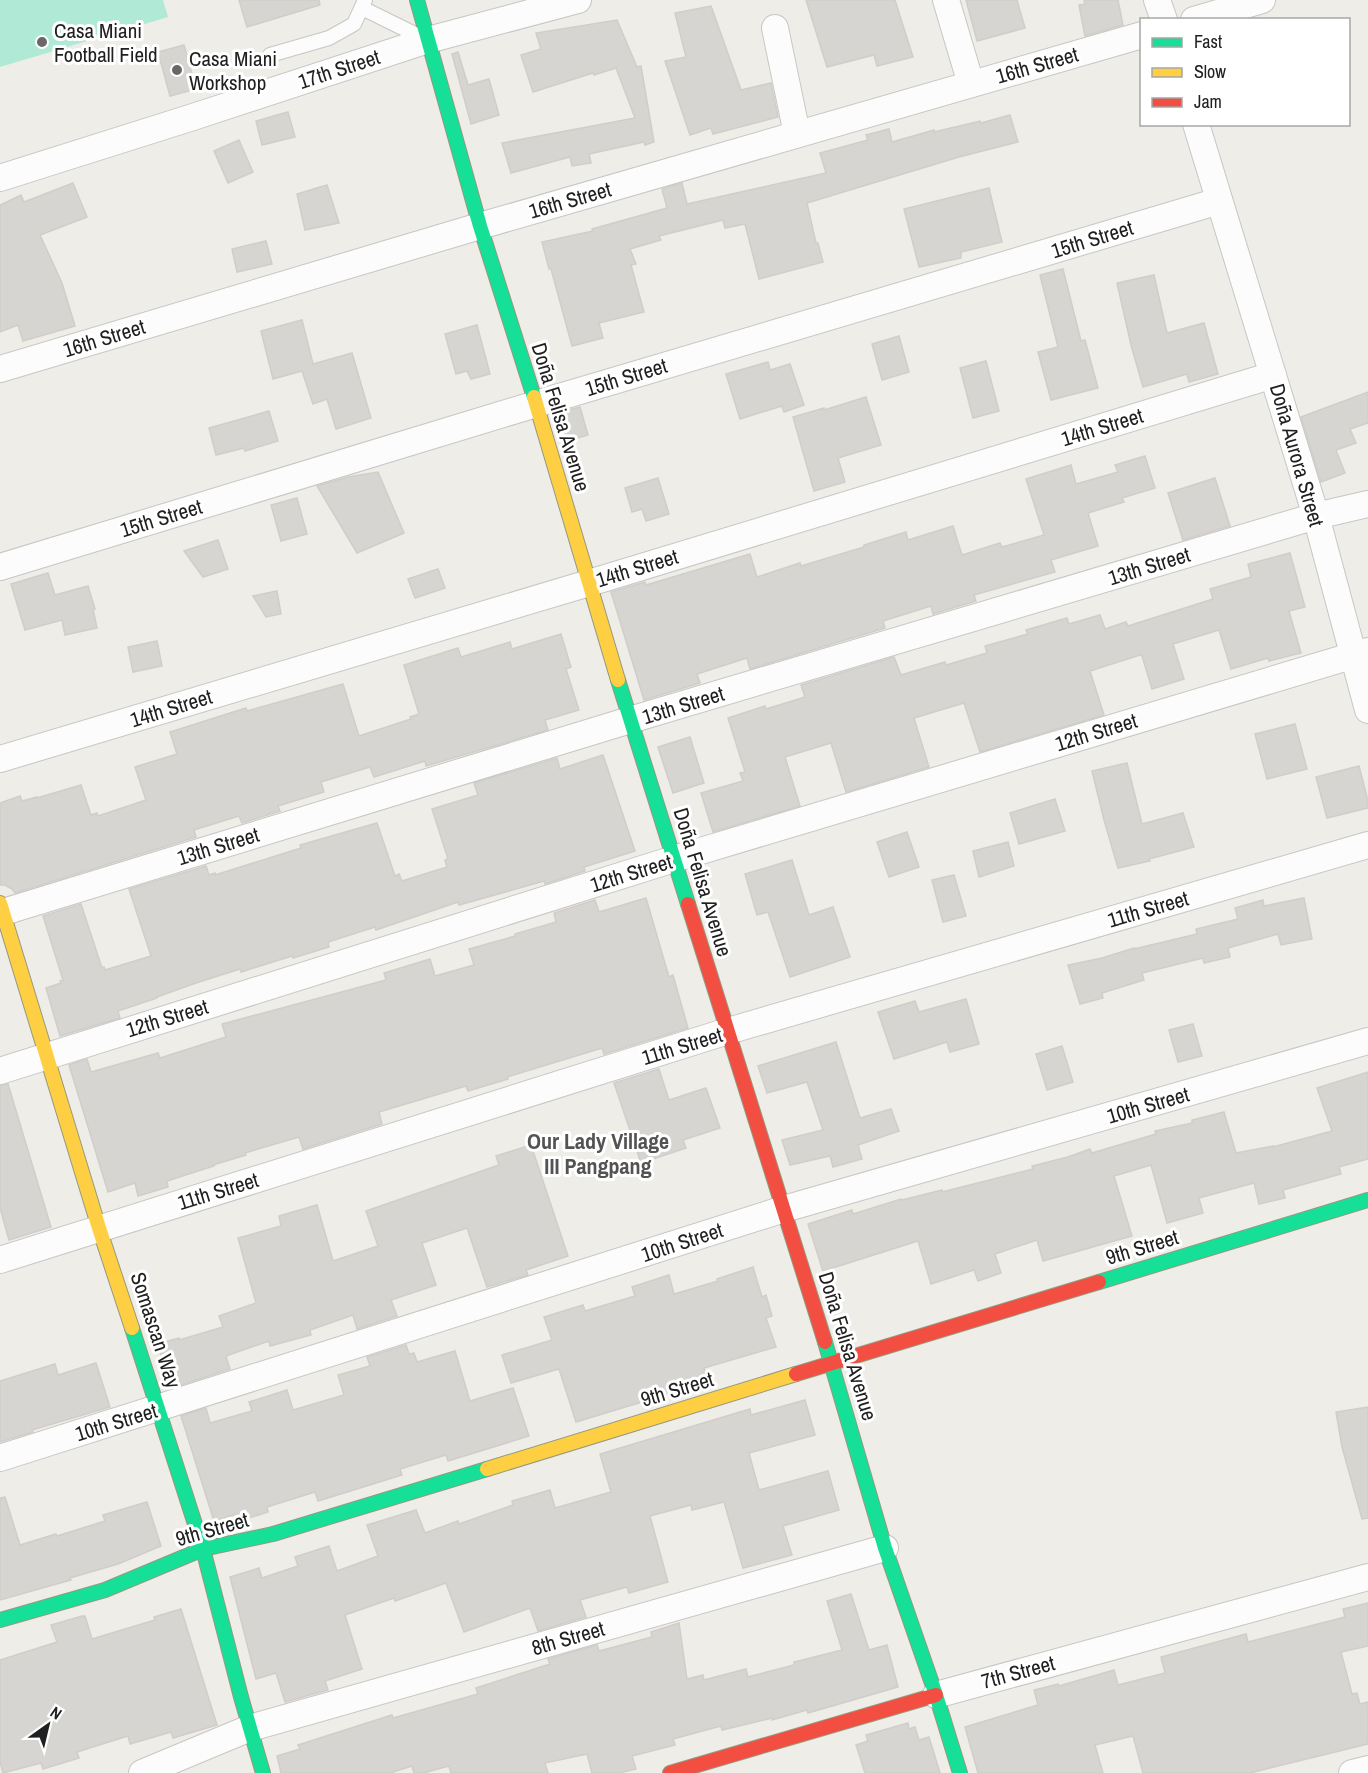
<svg xmlns="http://www.w3.org/2000/svg" width="1368" height="1773" font-family="'Archivo Narrow',sans-serif">
  <style>
    .pitch { fill: #b0e9d6 }
    .building { fill: #d6d5d1; stroke: #d1cec9; stroke-width: 1.5 }
    .lines { fill: none; stroke-linecap: round; stroke-linejoin: round }
    .lane-casing { stroke: #c7c6c4; stroke-width: 16 }
    .street-casing { stroke: #c7c6c4; stroke-width: 28 }
    .fast-casing { stroke: #95997f; stroke-width: 16 }
    .slow-casing { stroke: #95997f; stroke-width: 16 }
    .jam-casing { stroke: #95997f; stroke-width: 16 }
    .lane { stroke: #fcfcfc; stroke-width: 14 }
    .street { stroke: #fcfcfc; stroke-width: 26 }
    .fast { stroke: #16e098; stroke-width: 14 }
    .slow { stroke: #ffcf43; stroke-width: 14 }
    .jam { stroke: #f24e42; stroke-width: 14 }
    .poi-dot { fill: #686866; stroke: #fff; stroke-width: 2 }
    .labels { text-anchor: middle; dominant-baseline: central; stroke-width: 6; stroke-linejoin: round; paint-order: stroke }
    .poi-label { font-size: 21px; fill: #202020; stroke: #fff; text-anchor: start }
    .street-label { font-size: 21px; fill: #202020; stroke: #fff }
    .neighbourhood-label { font-size: 22px; font-weight: bold; fill: #535353; stroke: #fff }
  </style>
  <rect width="100%" height="100%" fill="#eeede8"/>
  <path class="pitch" d="M 0,0 L 163,0 L 168,17 L 0,67 Z"/>
  <g class="building">
    <path d="M 239,0 L 319,0 L 320,5 L 247,27 Z"/>
    <path d="M 806,0 L 895,0 L 913,57 L 877,66 L 874,55 L 827,67 Z"/>
    <path d="M 966,0 L 1017,0 L 1025,28 L 977,41 Z"/>
    <path d="M 1084,0 L 1118,0 L 1123,25 L 1085,36 L 1079,5 L 1085,4 Z"/>
    <path d="M 711,6 L 741,90 L 771,83 L 778,117 L 713,134 L 711,128 L 690,135 L 665,61 L 686,57 L 675,13 Z"/>
    <path d="M 617,20 L 637,67 L 641,66 L 654,142 L 645,145 L 644,142 L 589,154 L 591,163 L 572,166 L 570,157 L 511,173 L 502,143 L 635,118 L 616,68 L 594,75 L 593,73 L 533,92 L 521,55 L 541,49 L 536,33 Z"/>
    <path d="M 184,45 L 196,89 L 170,96 L 158,52 Z"/>
    <path d="M 458,52 L 468,85 L 489,79 L 499,115 L 471,124 L 452,54 Z"/>
    <path d="M 288,112 L 295,137 L 262,145 L 256,121 Z"/>
    <path d="M 1010,115 L 1018,142 L 959,157 L 807,203 L 816,243 L 818,243 L 823,262 L 759,279 L 745,224 L 725,228 L 723,220 L 659,236 L 661,240 L 630,249 L 636,264 L 631,265 L 644,312 L 599,323 L 603,338 L 572,346 L 551,269 L 549,269 L 542,242 L 593,231 L 592,229 L 667,208 L 662,189 L 682,183 L 687,204 L 826,173 L 820,153 L 868,140 L 866,135 L 889,129 L 892,142 L 934,130 L 934,132 L 980,121 L 981,123 Z"/>
    <path d="M 239,140 L 253,172 L 228,183 L 214,151 Z"/>
    <path d="M 73,183 L 87,217 L 40,235 L 62,283 L 75,326 L 23,341 L 18,325 L 0,332 L 0,205 L 21,195 L 24,202 Z"/>
    <path d="M 327,185 L 339,223 L 305,230 L 297,194 Z"/>
    <path d="M 989,188 L 1002,242 L 961,252 L 961,258 L 919,267 L 904,209 Z"/>
    <path d="M 266,241 L 272,264 L 237,272 L 232,249 Z"/>
    <path d="M 1063,269 L 1081,341 L 1085,340 L 1098,388 L 1051,400 L 1038,352 L 1058,347 L 1040,275 Z"/>
    <path d="M 1154,275 L 1167,333 L 1204,323 L 1218,374 L 1189,382 L 1187,374 L 1143,387 L 1131,345 L 1117,283 Z"/>
    <path d="M 302,320 L 313,364 L 352,353 L 371,418 L 336,429 L 327,399 L 313,404 L 302,371 L 273,379 L 261,331 Z"/>
    <path d="M 477,325 L 490,374 L 471,379 L 467,371 L 456,374 L 445,334 Z"/>
    <path d="M 899,336 L 909,372 L 882,380 L 872,344 Z"/>
    <path d="M 986,361 L 999,411 L 973,418 L 960,368 Z"/>
    <path d="M 768,362 L 770,370 L 790,364 L 804,405 L 784,412 L 782,406 L 740,419 L 726,374 Z"/>
    <path d="M 1368,392 L 1368,423 L 1350,429 L 1356,443 L 1336,450 L 1345,473 L 1321,482 L 1301,417 Z"/>
    <path d="M 866,397 L 881,445 L 838,458 L 845,482 L 814,491 L 793,417 L 824,408 L 824,410 Z"/>
    <path d="M 580,407 L 588,435 L 567,441 L 558,413 Z"/>
    <path d="M 269,411 L 278,441 L 245,451 L 244,448 L 216,455 L 209,428 Z"/>
    <path d="M 1145,456 L 1155,488 L 1122,498 L 1124,502 L 1088,513 L 1098,546 L 1051,560 L 1055,572 L 974,595 L 976,601 L 933,614 L 931,606 L 883,621 L 885,628 L 750,669 L 747,658 L 697,674 L 700,683 L 644,700 L 611,592 L 645,582 L 646,585 L 750,554 L 757,577 L 800,563 L 801,566 L 864,547 L 864,545 L 906,532 L 908,540 L 953,526 L 962,555 L 1000,543 L 1002,547 L 1044,535 L 1026,479 L 1071,465 L 1076,484 L 1118,472 L 1115,465 Z"/>
    <path d="M 378,472 L 404,533 L 357,553 L 317,486 L 348,477 Z"/>
    <path d="M 658,478 L 669,514 L 646,521 L 642,509 L 632,512 L 625,488 Z"/>
    <path d="M 1215,478 L 1230,526 L 1183,540 L 1168,493 Z"/>
    <path d="M 297,498 L 307,534 L 281,541 L 271,505 Z"/>
    <path d="M 218,540 L 228,569 L 203,577 L 184,551 Z"/>
    <path d="M 1290,553 L 1305,607 L 1289,611 L 1301,653 L 1269,661 L 1268,658 L 1231,669 L 1219,630 L 1173,644 L 1184,679 L 1152,689 L 1142,656 L 1140,655 L 1090,671 L 1104,715 L 980,752 L 964,703 L 914,718 L 929,767 L 846,792 L 831,743 L 785,757 L 800,806 L 713,832 L 701,793 L 743,781 L 740,773 L 745,772 L 728,718 L 765,706 L 766,709 L 805,697 L 801,685 L 894,657 L 901,675 L 945,662 L 946,665 L 987,653 L 985,646 L 1028,634 L 1026,630 L 1067,618 L 1069,624 L 1100,615 L 1105,629 L 1126,622 L 1128,626 L 1213,599 L 1210,589 L 1251,577 L 1248,564 Z"/>
    <path d="M 438,569 L 445,588 L 415,598 L 408,579 Z"/>
    <path d="M 48,573 L 55,595 L 88,586 L 95,609 L 93,609 L 97,628 L 65,635 L 62,620 L 25,630 L 11,584 Z"/>
    <path d="M 277,591 L 281,614 L 266,617 L 253,596 Z"/>
    <path d="M 561,634 L 571,667 L 566,669 L 579,710 L 545,720 L 548,730 L 426,766 L 425,761 L 374,777 L 370,767 L 321,782 L 324,792 L 278,806 L 280,811 L 242,823 L 239,816 L 194,830 L 196,837 L 15,893 L 12,889 L 5,885 L 0,885 L 0,803 L 20,796 L 22,801 L 37,797 L 37,798 L 81,785 L 91,815 L 97,813 L 98,816 L 146,800 L 135,767 L 177,754 L 170,732 L 246,708 L 247,711 L 343,684 L 359,736 L 411,719 L 410,717 L 419,714 L 404,665 L 458,648 L 461,657 L 510,642 L 512,649 Z"/>
    <path d="M 157,641 L 162,666 L 133,672 L 128,647 Z"/>
    <path d="M 1295,724 L 1307,769 L 1267,779 L 1255,734 Z"/>
    <path d="M 690,737 L 704,783 L 673,793 L 658,747 Z"/>
    <path d="M 603,755 L 635,851 L 584,867 L 585,871 L 545,884 L 544,881 L 459,905 L 458,902 L 376,930 L 375,927 L 328,942 L 329,947 L 293,958 L 292,956 L 241,972 L 240,969 L 196,983 L 157,997 L 157,998 L 118,1011 L 120,1018 L 60,1036 L 46,988 L 61,983 L 60,981 L 63,980 L 43,916 L 81,904 L 102,968 L 104,967 L 105,970 L 151,956 L 129,889 L 206,866 L 209,875 L 215,873 L 215,875 L 301,848 L 300,845 L 377,823 L 395,876 L 399,874 L 402,881 L 447,867 L 445,860 L 448,859 L 432,809 L 478,795 L 474,783 L 557,758 L 560,769 Z"/>
    <path d="M 1127,763 L 1142,824 L 1183,813 L 1194,847 L 1149,859 L 1150,861 L 1118,868 L 1104,820 L 1092,771 Z"/>
    <path d="M 1359,766 L 1368,801 L 1368,808 L 1327,818 L 1316,777 Z"/>
    <path d="M 1055,799 L 1065,831 L 1019,844 L 1010,813 Z"/>
    <path d="M 907,832 L 919,867 L 889,877 L 877,842 Z"/>
    <path d="M 1008,842 L 1014,866 L 979,877 L 973,851 Z"/>
    <path d="M 792,860 L 809,915 L 833,907 L 850,957 L 790,977 L 768,912 L 757,915 L 745,874 Z"/>
    <path d="M 954,875 L 966,916 L 943,922 L 932,880 Z"/>
    <path d="M 646,898 L 669,977 L 673,975 L 688,1028 L 604,1054 L 602,1048 L 507,1077 L 508,1079 L 468,1091 L 466,1086 L 379,1112 L 382,1124 L 303,1149 L 299,1137 L 245,1153 L 246,1155 L 213,1165 L 214,1166 L 167,1181 L 168,1187 L 138,1196 L 135,1183 L 108,1192 L 69,1065 L 87,1059 L 91,1072 L 158,1053 L 160,1058 L 226,1037 L 222,1024 L 386,980 L 384,973 L 430,959 L 435,976 L 474,965 L 469,949 L 515,936 L 515,934 L 556,922 L 554,913 L 595,900 L 599,912 Z"/>
    <path d="M 1304,898 L 1312,939 L 1281,945 L 1278,934 L 1228,948 L 1230,957 L 1204,963 L 1203,958 L 1142,973 L 1144,980 L 1102,993 L 1103,998 L 1080,1004 L 1068,965 L 1102,958 L 1134,948 L 1134,949 L 1197,934 L 1196,929 L 1238,919 L 1235,908 L 1263,900 L 1264,906 Z"/>
    <path d="M 966,999 L 979,1044 L 950,1052 L 947,1042 L 894,1059 L 878,1012 L 915,1001 L 919,1012 Z"/>
    <path d="M 1193,1024 L 1202,1056 L 1178,1062 L 1169,1030 Z"/>
    <path d="M 836,1042 L 860,1118 L 891,1109 L 899,1131 L 858,1145 L 862,1159 L 833,1167 L 830,1156 L 790,1165 L 782,1140 L 823,1130 L 807,1082 L 767,1093 L 758,1066 Z"/>
    <path d="M 1062,1046 L 1073,1082 L 1047,1090 L 1036,1054 Z"/>
    <path d="M 659,1069 L 669,1100 L 706,1088 L 720,1128 L 683,1140 L 686,1148 L 641,1163 L 614,1083 Z"/>
    <path d="M 1368,1072 L 1368,1159 L 1339,1167 L 1341,1174 L 1283,1190 L 1285,1198 L 1259,1204 L 1254,1183 L 1199,1198 L 1203,1213 L 1167,1223 L 1151,1165 L 1114,1176 L 1132,1236 L 1043,1261 L 1037,1240 L 995,1254 L 1001,1273 L 978,1281 L 974,1270 L 931,1284 L 918,1241 L 823,1271 L 808,1224 L 852,1210 L 853,1214 L 901,1199 L 902,1200 L 942,1190 L 942,1192 L 1033,1169 L 1032,1166 L 1068,1157 L 1090,1149 L 1092,1153 L 1156,1134 L 1155,1131 L 1192,1123 L 1192,1120 L 1224,1112 L 1236,1153 L 1273,1146 L 1273,1147 L 1332,1131 L 1317,1088 Z"/>
    <path d="M 8,1084 L 51,1227 L 9,1240 L 0,1208 L 0,1086 Z"/>
    <path d="M 531,1145 L 568,1256 L 526,1270 L 528,1275 L 487,1287 L 467,1228 L 422,1243 L 436,1285 L 391,1300 L 397,1316 L 357,1329 L 353,1315 L 310,1330 L 311,1335 L 270,1346 L 269,1341 L 226,1356 L 230,1369 L 172,1388 L 157,1344 L 179,1338 L 179,1340 L 223,1327 L 219,1316 L 256,1303 L 238,1238 L 281,1226 L 279,1216 L 317,1205 L 333,1261 L 378,1246 L 366,1211 L 499,1165 L 496,1156 Z"/>
    <path d="M 753,1267 L 762,1297 L 766,1295 L 772,1316 L 766,1318 L 776,1347 L 704,1368 L 708,1382 L 576,1422 L 559,1369 L 511,1383 L 502,1355 L 552,1340 L 544,1317 L 583,1305 L 585,1311 L 635,1296 L 632,1287 L 669,1275 L 674,1294 L 718,1281 L 717,1279 Z"/>
    <path d="M 406,1345 L 409,1354 L 414,1353 L 417,1362 L 455,1351 L 470,1401 L 513,1388 L 529,1436 L 448,1461 L 446,1455 L 400,1469 L 402,1475 L 318,1501 L 315,1492 L 267,1507 L 268,1512 L 239,1521 L 237,1514 L 214,1521 L 181,1416 L 206,1408 L 210,1423 L 252,1411 L 249,1402 L 287,1390 L 293,1410 L 344,1395 L 338,1375 L 370,1366 L 367,1357 Z"/>
    <path d="M 96,1363 L 110,1407 L 32,1430 L 33,1432 L 0,1442 L 0,1381 L 55,1364 L 58,1375 Z"/>
    <path d="M 805,1400 L 815,1435 L 749,1453 L 759,1490 L 828,1471 L 839,1510 L 783,1526 L 792,1555 L 743,1568 L 724,1502 L 692,1510 L 691,1505 L 650,1516 L 668,1582 L 629,1593 L 627,1587 L 580,1600 L 586,1617 L 538,1631 L 530,1608 L 464,1632 L 446,1583 L 395,1601 L 394,1598 L 345,1615 L 362,1669 L 325,1681 L 328,1690 L 285,1702 L 276,1673 L 256,1679 L 230,1577 L 259,1568 L 262,1578 L 298,1566 L 295,1557 L 329,1546 L 337,1571 L 378,1556 L 367,1525 L 416,1510 L 425,1533 L 458,1521 L 459,1524 L 513,1505 L 512,1501 L 550,1490 L 555,1508 L 611,1492 L 600,1454 L 750,1409 L 751,1415 Z"/>
    <path d="M 1368,1407 L 1368,1518 L 1362,1519 L 1342,1447 L 1336,1412 Z"/>
    <path d="M 5,1497 L 20,1545 L 56,1534 L 57,1536 L 105,1521 L 103,1515 L 147,1502 L 161,1546 L 118,1564 L 70,1578 L 71,1580 L 0,1600 L 0,1498 Z"/>
    <path d="M 851,1594 L 869,1650 L 887,1645 L 898,1687 L 808,1713 L 807,1710 L 772,1720 L 772,1718 L 722,1730 L 721,1726 L 673,1739 L 675,1745 L 632,1756 L 636,1769 L 619,1773 L 592,1773 L 587,1754 L 545,1763 L 548,1773 L 451,1773 L 449,1766 L 423,1773 L 414,1773 L 412,1766 L 390,1773 L 281,1773 L 277,1756 L 300,1749 L 298,1745 L 392,1715 L 393,1718 L 478,1694 L 476,1688 L 550,1664 L 548,1659 L 597,1645 L 599,1651 L 652,1637 L 651,1632 L 679,1623 L 687,1679 L 703,1675 L 704,1680 L 746,1669 L 748,1677 L 794,1665 L 794,1662 L 842,1650 L 827,1601 Z"/>
    <path d="M 1368,1603 L 1368,1646 L 1341,1652 L 1352,1694 L 1357,1693 L 1360,1704 L 1368,1702 L 1368,1744 L 1250,1773 L 1143,1773 L 1133,1736 L 1095,1745 L 1103,1773 L 978,1773 L 965,1727 L 1038,1705 L 1034,1690 L 1058,1684 L 1059,1686 L 1114,1670 L 1118,1685 L 1165,1673 L 1161,1657 L 1246,1634 L 1248,1642 L 1345,1617 L 1343,1609 Z"/>
    <path d="M 181,1609 L 217,1725 L 173,1738 L 171,1732 L 130,1744 L 128,1736 L 77,1752 L 79,1758 L 43,1769 L 41,1763 L 3,1773 L 0,1762 L 0,1660 L 57,1642 L 51,1625 L 82,1616 L 85,1616 L 92,1639 L 155,1620 L 154,1617 Z"/>
    <path d="M 908,1723 L 909,1729 L 915,1727 L 919,1740 L 929,1737 L 940,1773 L 865,1773 L 856,1745 L 868,1741 L 866,1735 Z"/>
  </g>
  <g class="lines">
    <g class="lane-casing">
      <g id="lane">
        <path d="M 362,8 L 425,39"/>
        <path d="M 270,55 L 329,38 L 354,24 L 365,0"/>
      </g>
    </g>
    <g class="street-casing">
      <g id="street">
        <path d="M 946,0 L 971,84"/>
        <path d="M 1157,0 L 1164,20"/>
        <path d="M 1194,20 L 1262,0"/>
        <path d="M 775,28 L 797,134"/>
        <path d="M 1196,124 L 1316,516 L 1368,710"/>
        <path d="M 0,178 L 193,117 L 428,40 L 578,0"/>
        <path d="M 0,369 L 480,226 L 1142,35"/>
        <path d="M 0,567 L 536,404 L 1219,201"/>
        <path d="M 0,759 L 589,583 L 1273,375"/>
        <path d="M 0,913 L 630,720 L 1316,516 L 1368,504"/>
        <path d="M 0,1071 L 674,859 L 1368,651"/>
        <path d="M 0,1260 L 728,1031 L 1368,845"/>
        <path d="M 0,1458 L 784,1209 L 1368,1041"/>
        <path d="M 936,1695 L 1368,1577"/>
        <path d="M 142,1773 L 250,1728 L 885,1548"/>
        <path d="M 1352,1773 L 1368,1769"/>
      </g>
    </g>
    <g class="fast-casing">
      <g id="fast">
        <path d="M 417,0 L 480,226 L 534,397"/>
        <path d="M 618,680 L 688,904"/>
        <path d="M 1099,1282 L 1368,1200"/>
        <path d="M 132,1328 L 203,1549 L 241,1697 L 263,1773"/>
        <path d="M 825,1342 L 885,1548 L 936,1695 L 960,1773"/>
        <path d="M 0,1620 L 105,1590 L 203,1549 L 273,1534 L 487,1469"/>
      </g>
    </g>
    <g class="slow-casing">
      <g id="slow">
        <path d="M 534,397 L 618,680"/>
        <path d="M 0,903 L 99,1228 L 132,1328"/>
        <path d="M 487,1469 L 796,1374"/>
      </g>
    </g>
    <g class="jam-casing">
      <g id="jam">
        <path d="M 688,904 L 825,1342"/>
        <path d="M 796,1374 L 1099,1282"/>
        <path d="M 670,1773 L 936,1695"/>
      </g>
    </g>
    <use href="#lane" class="lane"/>
    <use href="#street" class="street"/>
    <use href="#fast" class="fast"/>
    <use href="#slow" class="slow"/>
    <use href="#jam" class="jam"/>
  </g>
  <g class="poi-dot">
    <circle cx="42" cy="42" r="6"/>
    <circle cx="177" cy="70" r="6"/>
  </g>
  <g class="labels">
    <g class="poi-label">
      <text x="54" y="30">Casa Miani<tspan x="54" dy="24">Football Field</tspan></text>
      <text x="189" y="58">Casa Miani<tspan x="189" dy="24">Workshop</tspan></text>
    </g>
    <g class="street-label">
      <text transform="translate(1037 65) rotate(-16)">16th Street</text>
      <text transform="translate(339 69) rotate(-18)">17th Street</text>
      <text transform="translate(570 200) rotate(-16)">16th Street</text>
      <text transform="translate(1092 239) rotate(-17)">15th Street</text>
      <text transform="translate(104 338) rotate(-17)">16th Street</text>
      <text transform="translate(626 377) rotate(-17)">15th Street</text>
      <text transform="translate(561 417) rotate(73)">Doña Felisa Avenue</text>
      <text transform="translate(1102 427) rotate(-17)">14th Street</text>
      <text transform="translate(1297 455) rotate(74)">Doña Aurora Street</text>
      <text transform="translate(161 518) rotate(-17)">15th Street</text>
      <text transform="translate(1149 566) rotate(-17)">13th Street</text>
      <text transform="translate(637 568) rotate(-17)">14th Street</text>
      <text transform="translate(683 705) rotate(-17)">13th Street</text>
      <text transform="translate(171 708) rotate(-17)">14th Street</text>
      <text transform="translate(1096 732) rotate(-17)">12th Street</text>
      <text transform="translate(218 846) rotate(-17)">13th Street</text>
      <text transform="translate(631 873) rotate(-17)">12th Street</text>
      <text transform="translate(703 882) rotate(73)">Doña Felisa Avenue</text>
      <text transform="translate(1148 909) rotate(-16)">11th Street</text>
      <text transform="translate(167 1018) rotate(-17)">12th Street</text>
      <text transform="translate(682 1046) rotate(-17)">11th Street</text>
      <text transform="translate(1148 1105) rotate(-16)">10th Street</text>
      <text transform="translate(218 1191) rotate(-17)">11th Street</text>
      <text transform="translate(682 1242) rotate(-18)">10th Street</text>
      <text transform="translate(1142 1247) rotate(-17)">9th Street</text>
      <text transform="translate(156 1330) rotate(72)">Somascan Way</text>
      <text transform="translate(848 1346) rotate(73)">Doña Felisa Avenue</text>
      <text transform="translate(677 1389) rotate(-17)">9th Street</text>
      <text transform="translate(116 1422) rotate(-17)">10th Street</text>
      <text transform="translate(212 1529) rotate(-16)">9th Street</text>
      <text transform="translate(568 1638) rotate(-16)">8th Street</text>
      <text transform="translate(1018 1672) rotate(-15)">7th Street</text>
    </g>
    <g class="neighbourhood-label">
      <text x="598" y="1141">Our Lady Village<tspan x="598" dy="25">III Pangpang</tspan></text>
    </g>
  </g>
  <rect x="1140" y="18" width="210" height="108" fill="#ffffff" stroke="#a6a6a6" stroke-width="1.5"/>
  <rect x="1152" y="38" width="30" height="9" fill="#16e098" stroke="#a6a6a6" stroke-width="1.5"/>
  <text x="1194" y="48" font-size="18" fill="#202020">Fast</text>
  <rect x="1152" y="68" width="30" height="9" fill="#ffcf43" stroke="#a6a6a6" stroke-width="1.5"/>
  <text x="1194" y="78" font-size="18" fill="#202020">Slow</text>
  <rect x="1152" y="98" width="30" height="9" fill="#f24e42" stroke="#a6a6a6" stroke-width="1.5"/>
  <text x="1194" y="108" font-size="18" fill="#202020">Jam</text>
  <g transform="translate(48 1725) rotate(34)" stroke="#ffffff" stroke-width="4.5" paint-order="stroke">
  <path d="M0-4.5L10 22L0 15L-10 22Z" fill="#202020"/>
  <text y="-9" font-size="16" font-weight="bold" text-anchor="middle" fill="#202020">N</text>
  </g>
</svg>
